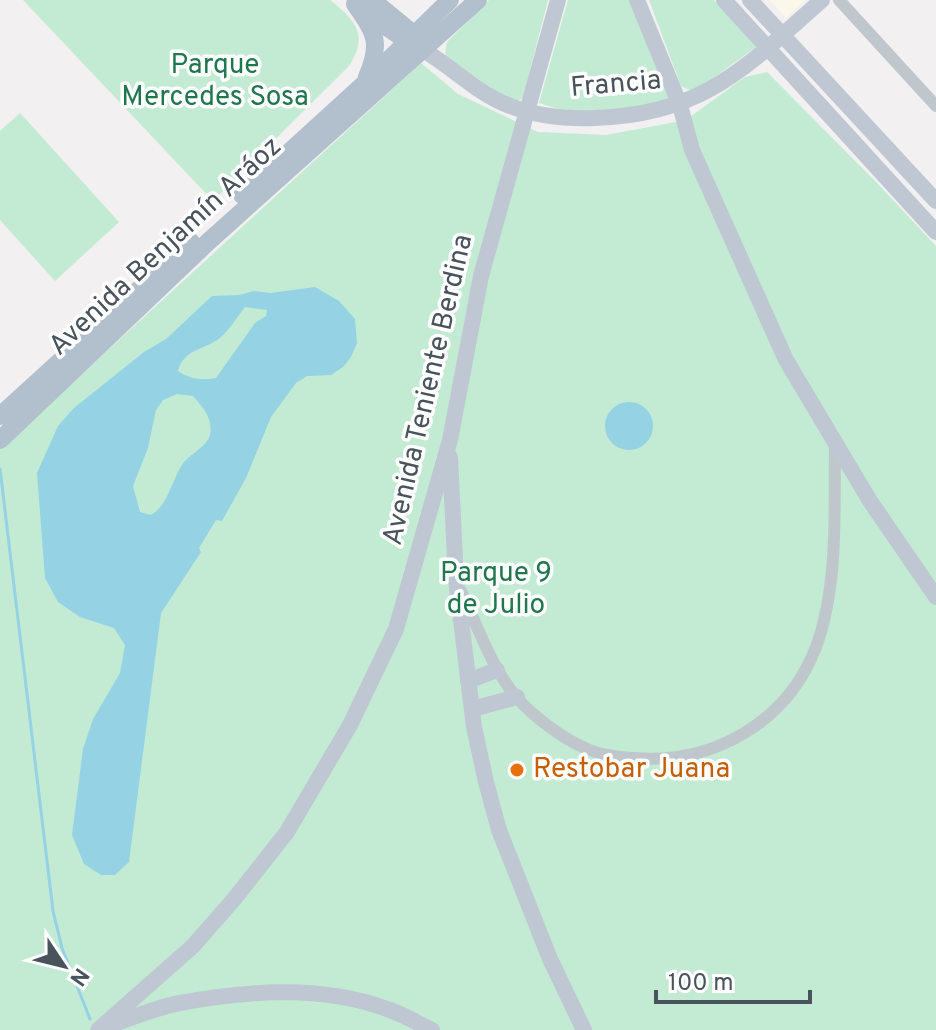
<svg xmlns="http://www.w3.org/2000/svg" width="936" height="1030" font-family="Overpass,sans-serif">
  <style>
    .commercial { fill: #fbf7eb }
    .green { fill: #c3ebd3 }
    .water { fill: #94d2e4; fill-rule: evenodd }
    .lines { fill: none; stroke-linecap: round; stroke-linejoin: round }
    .stream { stroke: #94d2e4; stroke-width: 3 }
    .street { stroke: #bfc7cd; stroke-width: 12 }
    .secondary { stroke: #bfc8d2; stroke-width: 16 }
    .primary { stroke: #b2bfcc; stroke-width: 18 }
    .food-dot { fill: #e8710a; stroke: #fff; stroke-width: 3 }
    .labels { text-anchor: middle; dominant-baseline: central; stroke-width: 7; stroke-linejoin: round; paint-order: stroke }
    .park-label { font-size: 28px; fill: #20774d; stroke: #fff }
    .street-label { font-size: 28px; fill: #49535c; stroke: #fff }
    .food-label { font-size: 28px; fill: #c56008; stroke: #fff; text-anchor: start }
  </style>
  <rect width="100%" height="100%" fill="#f2f0f0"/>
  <path class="commercial" d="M 769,0 L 806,0 L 786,18 Z"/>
  <g class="green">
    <path d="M 23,0 L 330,0 C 357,21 369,37 348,67 L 213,201 Z"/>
    <path d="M 489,0 L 548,0 L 523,98 L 516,102 L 492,90 L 449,60 L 445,53 L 447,42 Z"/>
    <path d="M 568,0 L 629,0 L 671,101 L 637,108 L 568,112 L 539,103 Z"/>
    <path d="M 649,0 L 714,0 L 756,47 L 694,92 L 681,86 Z"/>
    <path d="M 421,63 L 458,94 L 538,132 L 606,135 L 686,120 L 745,77 L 767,72 L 877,183 L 936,246 L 936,1030 L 0,1030 L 0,449 Z"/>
    <path d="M 20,113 L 119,222 L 55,281 L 0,220 L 0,131 Z"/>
  </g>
  <g class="water">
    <path d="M 315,287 L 339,301 L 355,319 L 357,343 L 351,357 L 343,367 L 331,375 L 307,376 L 296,383 L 271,417 L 246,478 L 222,521 L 216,520 L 199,548 L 201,552 L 161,613 L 129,862 L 115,875 L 101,875 L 84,864 L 72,835 L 83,749 L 93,719 L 120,673 L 125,645 L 114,628 L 80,617 L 58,602 L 45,578 L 37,473 L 58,426 L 74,408 L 144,352 L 166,339 L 212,296 L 240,295 L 254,291 L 271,293 ZM 245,307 L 267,310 L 266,316 L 255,323 L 216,378 C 202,381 190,379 178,371 C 184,348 206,350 221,337 C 230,329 237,317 245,307 ZM 177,394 L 193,396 C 203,408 213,417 210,435 C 207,446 192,453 184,462 C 172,478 169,505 151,515 L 140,512 L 133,486 L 148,448 L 156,410 L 163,400 Z"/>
    <circle cx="629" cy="426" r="24"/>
  </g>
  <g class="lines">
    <path class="stream" d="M 0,469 L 53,911 L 62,948 L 90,1019"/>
    <g class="street">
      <path d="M 839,0 L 936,106"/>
      <path d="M 461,591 C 478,627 491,667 517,698 C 534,717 562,738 585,748 C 599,755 618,757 633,758 C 712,765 787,723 816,647 C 839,584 834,508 835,442"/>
    </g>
    <g class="secondary">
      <path d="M 637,0 L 680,105 L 692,150 L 786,360 L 870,501 L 936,597"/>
      <path d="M 724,0 L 936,232"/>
      <path d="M 750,0 L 936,201"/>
      <path d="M 423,50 C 453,67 477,94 510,106 C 536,116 567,119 595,118 C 703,115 746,67 822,0"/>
      <path d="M 450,457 L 456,579 L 474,727 L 486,782 L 499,830 L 550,959 L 584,1030"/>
      <path d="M 468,681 L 497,670"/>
      <path d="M 472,709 L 517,697"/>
      <path d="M 110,1025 C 133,1018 157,1007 180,1003 C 248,990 322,985 387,1009 C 403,1014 417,1023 432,1030"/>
      <path d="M 98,1030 L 193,946 L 235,898 L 287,832 L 350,725 L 396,629 L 450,440 L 481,276 L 558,0"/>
    </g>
    <g class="primary">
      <path d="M 372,0 L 417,37"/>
      <path d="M 355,4 C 375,33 382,42 367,77"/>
      <path d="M 368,14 L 416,47"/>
      <path d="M 242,195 L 363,85 L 450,0"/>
      <path d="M 0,416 L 191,242"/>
      <path d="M 0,440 L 208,242 L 478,0"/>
    </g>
  </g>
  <circle class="food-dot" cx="517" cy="770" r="8"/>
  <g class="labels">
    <g class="park-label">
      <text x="215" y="66">Parque<tspan x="215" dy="32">Mercedes Sosa</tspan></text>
      <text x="496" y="574">Parque 9<tspan x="496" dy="32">de Julio</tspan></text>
    </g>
    <g class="street-label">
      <text transform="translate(616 85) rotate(-5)">Francia</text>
      <text transform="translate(166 247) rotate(-43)">Avenida Benjamín Aráoz</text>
      <text transform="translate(429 390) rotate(-77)">Avenida Teniente Berdina</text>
    </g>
    <g class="food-label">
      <text x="533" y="770">Restobar Juana</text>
    </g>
  </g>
  <g transform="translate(64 966) rotate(125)" stroke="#ffffff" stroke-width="6" paint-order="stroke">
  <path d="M0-6L14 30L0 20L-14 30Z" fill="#49535c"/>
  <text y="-12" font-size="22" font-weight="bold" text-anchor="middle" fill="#49535c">N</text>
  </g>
  <path d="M656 990v12h154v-12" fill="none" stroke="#49535c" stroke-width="4"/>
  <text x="668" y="990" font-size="24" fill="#49535c" stroke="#ffffff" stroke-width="6" paint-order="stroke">100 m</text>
</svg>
